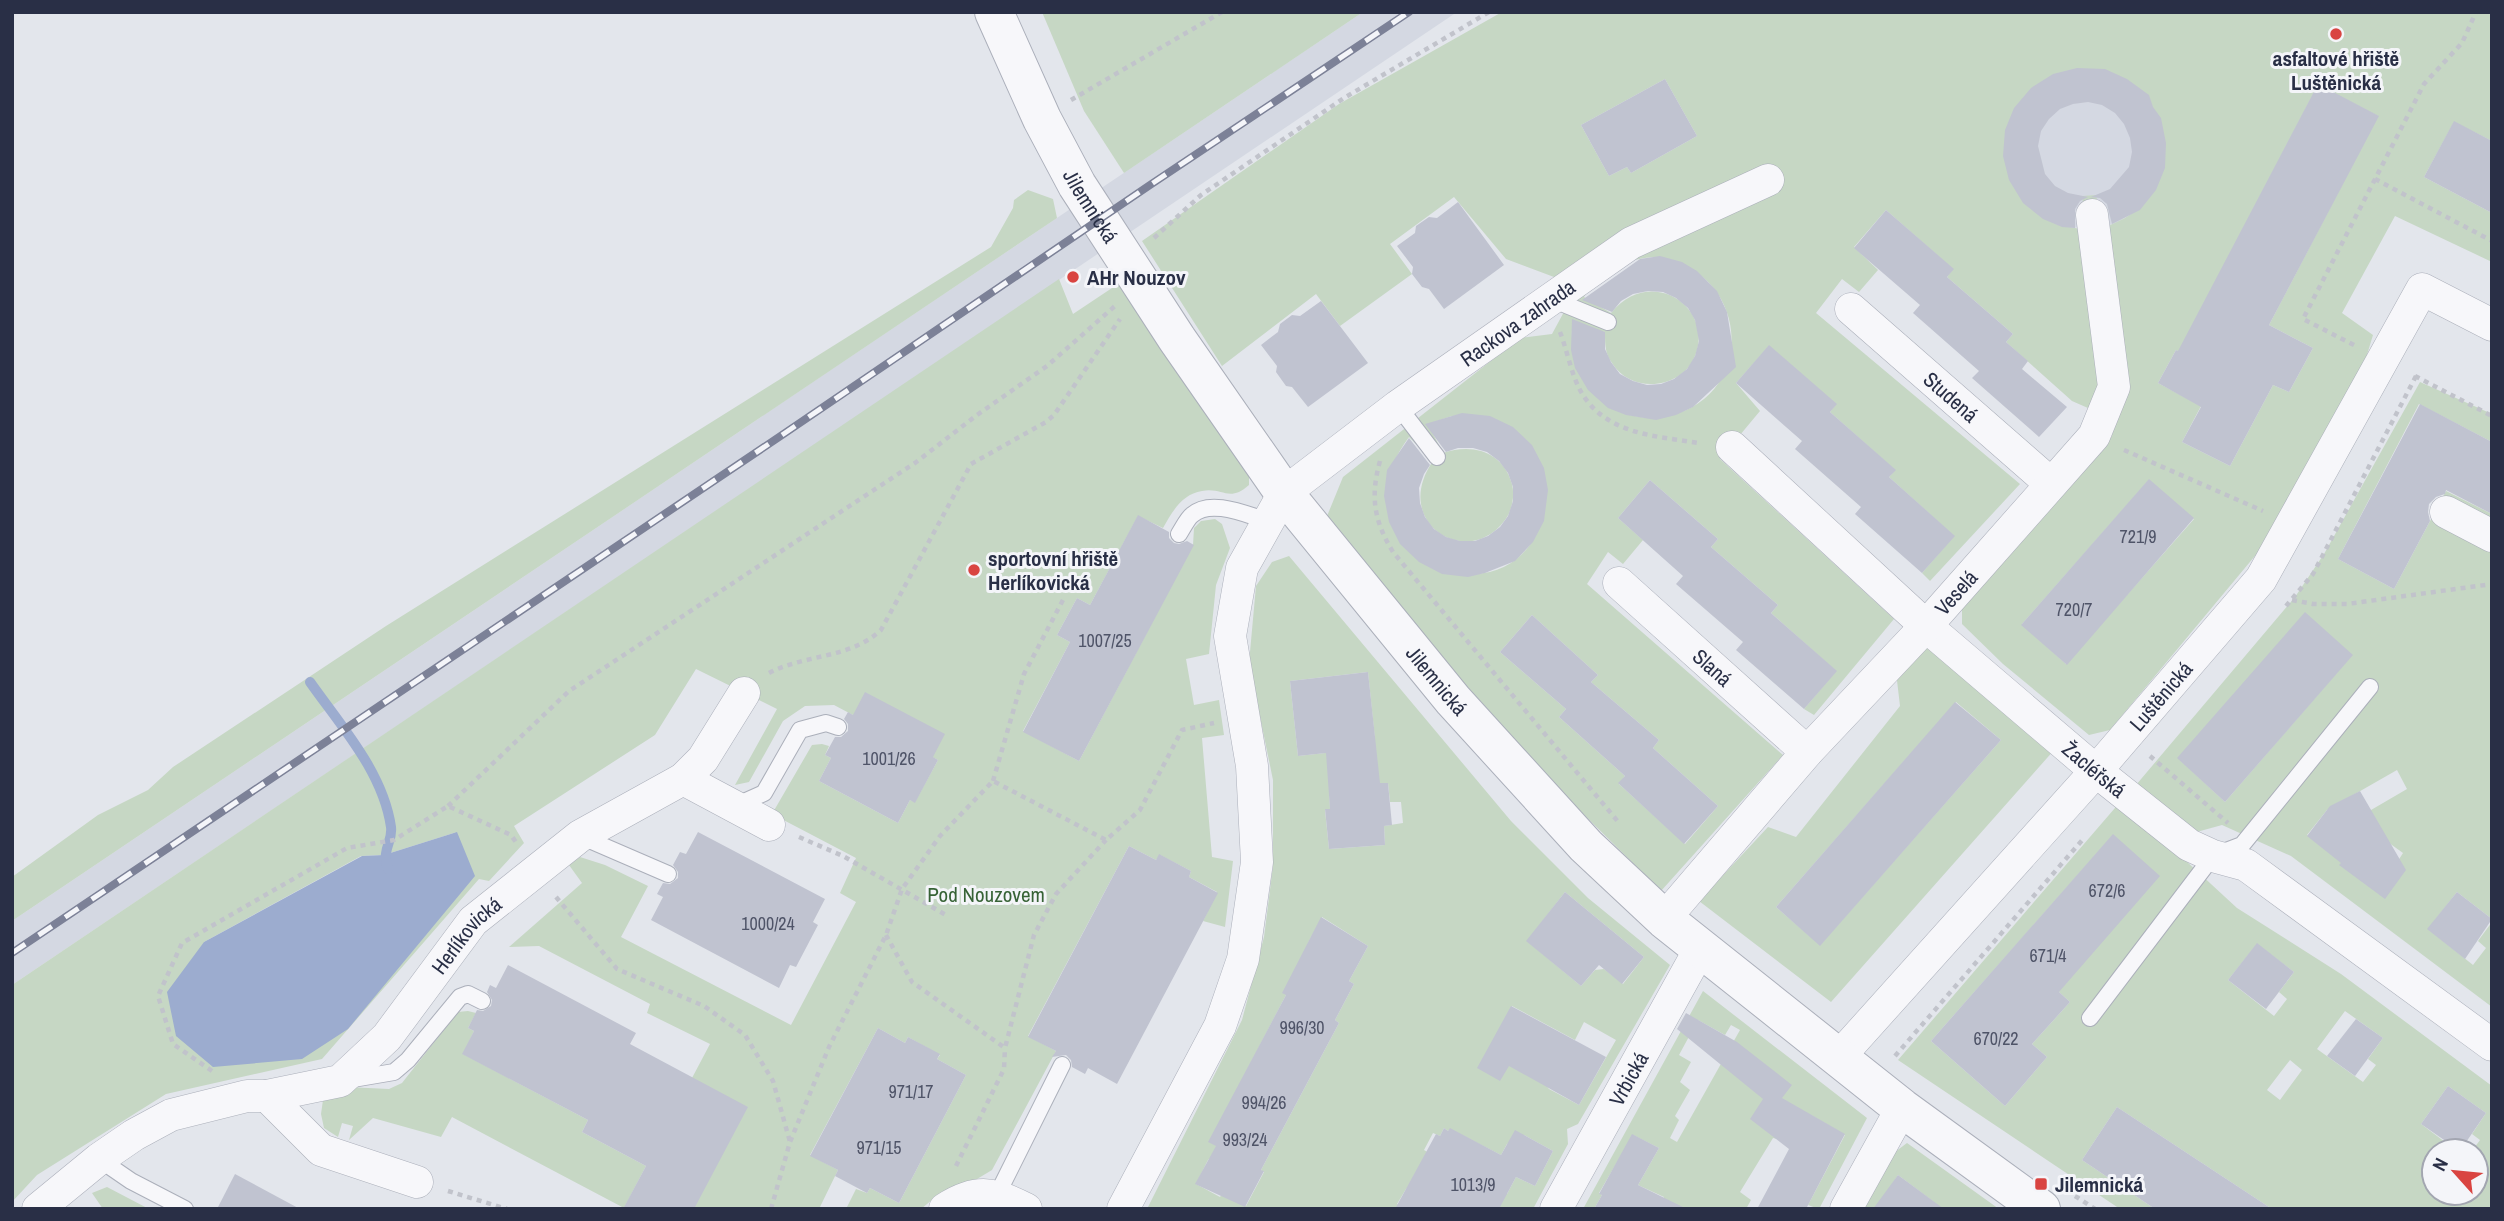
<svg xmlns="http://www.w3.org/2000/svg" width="2504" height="1221" font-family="'Archivo Narrow',sans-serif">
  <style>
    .built { fill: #d4d8e2 }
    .green { fill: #c6d7c4; fill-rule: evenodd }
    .water { fill: #9caccf }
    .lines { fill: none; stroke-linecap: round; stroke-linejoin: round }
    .stream { stroke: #9caccf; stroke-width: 10 }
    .building { fill: #c0c3d0 }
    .service-casing { stroke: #abafba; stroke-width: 18 }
    .minor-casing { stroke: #abafba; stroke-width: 33 }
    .tertiary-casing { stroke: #abafba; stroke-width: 40 }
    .path { stroke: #c1c3cb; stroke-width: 4.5; stroke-dasharray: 5 5; stroke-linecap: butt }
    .service { stroke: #f7f7fa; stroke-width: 16 }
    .minor { stroke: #f7f7fa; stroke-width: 32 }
    .tertiary { stroke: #f7f7fa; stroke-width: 38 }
    .rail-casing { stroke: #7c8197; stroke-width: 8 }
    .rail { stroke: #f4f5f9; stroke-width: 5; stroke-dasharray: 16; stroke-linecap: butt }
    .poi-dot { fill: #d94441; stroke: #f4f5f9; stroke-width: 2.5 }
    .labels { text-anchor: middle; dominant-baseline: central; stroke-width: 6; stroke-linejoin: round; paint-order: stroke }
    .number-label { font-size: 18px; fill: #4f5468 }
    .poi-label { font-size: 21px; font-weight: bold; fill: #292f46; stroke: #f4f5f9; text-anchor: start }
    .street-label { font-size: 21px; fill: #292f46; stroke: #f4f5f9 }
    .park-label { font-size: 21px; fill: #376336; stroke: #f4f5f9 }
  </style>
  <rect width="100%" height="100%" fill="#e3e6ec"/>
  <g class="built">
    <path d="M 1363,12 L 1457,12 L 12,985 L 12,921 Z"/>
    <path d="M 2136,87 L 2138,209 L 2117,223 L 2094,229 L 2067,227 L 2055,224 L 2010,120 Z"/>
  </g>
  <g class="green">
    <path d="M 1042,12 L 1363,12 L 1124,173 L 1084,111 Z"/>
    <path d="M 1502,12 L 2492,12 L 2492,141 L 2454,122 L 2424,177 L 2492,213 L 2492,262 L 2395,216 L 2342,313 L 2373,335 L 2366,358 L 2274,533 L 2110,730 L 2089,735 L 2003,664 L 1962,624 L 1962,599 L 2112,436 L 2113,419 L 2072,401 L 2006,342 L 2013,334 L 1947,277 L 1953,269 L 1886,210 L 1854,247 L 1878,270 L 1859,292 L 1842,279 L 1816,313 L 2020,484 L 1930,581 L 1922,573 L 1954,536 L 1889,477 L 1895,470 L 1830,412 L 1836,404 L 1769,346 L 1736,383 L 1760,411 L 1720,459 L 1894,619 L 1814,715 L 1804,709 L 1836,671 L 1771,613 L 1778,605 L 1711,547 L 1718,539 L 1650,480 L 1618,518 L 1643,540 L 1623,564 L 1608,552 L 1587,584 L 1783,755 L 1661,891 L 1531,762 L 1325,521 L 1343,477 L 1520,338 L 1552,334 L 1578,286 L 1506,259 L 1454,197 L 1390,244 L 1412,274 L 1340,326 L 1316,294 L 1222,366 L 1142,241 L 1339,104 ZM 2090,69 C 2181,83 2193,199 2104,227 L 2096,195 L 2083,196 L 2081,229 C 1975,216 1983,72 2090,69 ZM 1665,79 L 1697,136 L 1631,173 L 1627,167 L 1609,176 L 1581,125 ZM 2318,85 L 2378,116 L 2269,325 L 2313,348 L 2289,392 L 2273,385 L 2230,466 L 2182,442 L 2201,406 L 2158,383 L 2176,350 L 2218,373 L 2232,348 L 2192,326 ZM 1658,257 C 1755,274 1756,403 1662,417 C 1640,420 1618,414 1602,400 C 1579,383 1571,358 1572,330 L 1605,332 C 1605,344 1605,354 1612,363 C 1631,394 1681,390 1695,356 C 1715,308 1651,264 1611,313 L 1584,297 C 1601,269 1626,258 1658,257 ZM 1464,415 C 1577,420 1565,572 1474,574 C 1461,574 1450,574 1438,569 C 1417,561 1401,546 1393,526 C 1379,494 1389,464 1409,437 L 1433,461 C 1390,523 1468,571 1505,520 C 1512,511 1515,496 1512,484 C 1503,451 1472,443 1443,453 L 1428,424 L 1452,416 ZM 2149,480 L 2194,519 L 2066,664 L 2022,624 ZM 1532,615 L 1598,675 L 1591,682 L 1659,740 L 1653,748 L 1718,806 L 1685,844 L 1619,784 L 1625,776 L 1559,717 L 1566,709 L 1500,652 Z"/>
    <path d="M 1028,190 L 1053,199 L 1057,218 L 12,921 L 12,877 L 98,815 L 148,790 L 173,767 L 386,626 L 991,247 L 1013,208 L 1014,200 Z"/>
    <path d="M 1059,279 L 1073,314 L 1124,280 L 1166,357 L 1249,476 L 1249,485 C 1229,503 1223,487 1202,491 C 1182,494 1172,512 1163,528 L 1138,516 L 1090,605 L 1077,598 L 1057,635 L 1070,642 L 1023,731 L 1079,761 L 1193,545 L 1194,528 L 1201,521 L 1215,519 L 1222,524 L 1230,548 L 1216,585 L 1209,654 L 1186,659 L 1194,705 L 1219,700 L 1224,735 L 1202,738 L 1212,857 L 1233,861 L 1225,927 L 1203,921 L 1217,892 L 1189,877 L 1191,871 L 1160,855 L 1156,860 L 1129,846 L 1028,1036 L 1056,1051 L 992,1170 L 977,1179 L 939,1194 L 921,1209 L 846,1209 L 856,1189 L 867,1193 L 870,1188 L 899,1203 L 966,1075 L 937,1059 L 940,1055 L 908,1037 L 905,1043 L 878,1028 L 810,1155 L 838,1170 L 819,1209 L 694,1209 L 692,1078 L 710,1044 L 647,1013 L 650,1004 L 539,946 L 509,947 L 582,883 L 569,865 L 580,857 L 605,865 L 648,886 L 621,937 L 791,1025 L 856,902 L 840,893 L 856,858 L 772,814 L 812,745 L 822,744 L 829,746 L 825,755 L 831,758 L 819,781 L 898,823 L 910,800 L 915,802 L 938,760 L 834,705 L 805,706 L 783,721 L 749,782 L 735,785 L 777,709 L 696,669 L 655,735 L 514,826 L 524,843 L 489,881 L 479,879 L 322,1059 L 166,1094 L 37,1175 L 12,1202 L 12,985 ZM 457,832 L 204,942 L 361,856 L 384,855 Z"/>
    <path d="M 2420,382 L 2492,414 L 2492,442 L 2419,404 L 2338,559 L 2394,589 L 2446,491 L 2492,514 L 2492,919 L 2457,892 L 2428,929 L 2473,965 L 2486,948 L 2478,941 L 2492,922 L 2492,1007 L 2291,856 L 2222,825 L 2193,833 L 2136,785 L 2295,597 L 2324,554 ZM 2352,655 L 2225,802 L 2178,758 ZM 2397,770 L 2407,789 L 2371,810 L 2323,848 L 2307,835 L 2327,810 ZM 2367,827 L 2403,853 L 2389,875 Z"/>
    <path d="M 1289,556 L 1511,821 L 1588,898 L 1670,965 L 1578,1124 L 1567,1129 L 1568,1144 L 1533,1209 L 1476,1209 L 1500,1191 L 1507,1194 L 1516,1177 L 1535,1186 L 1553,1151 L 1524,1135 L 1507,1144 L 1501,1155 L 1450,1129 L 1448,1131 L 1444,1128 L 1440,1136 L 1433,1133 L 1424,1150 L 1434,1156 L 1406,1189 L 1397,1204 L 1405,1209 L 1147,1209 L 1242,1020 L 1264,937 L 1273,866 L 1273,780 L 1249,663 L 1256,586 L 1272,562 ZM 1368,672 L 1375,739 L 1334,744 L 1334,752 L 1298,756 L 1290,681 ZM 1388,783 L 1390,802 L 1401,802 L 1403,823 L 1384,826 L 1385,845 L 1329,849 L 1325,810 L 1330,809 L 1329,788 ZM 1565,892 L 1644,957 L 1623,984 L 1604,969 L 1595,970 L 1581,986 L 1527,941 ZM 1322,917 L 1368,946 L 1349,981 L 1354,984 L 1335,1020 L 1339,1023 L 1261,1170 L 1264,1172 L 1246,1206 L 1222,1194 L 1220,1197 L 1196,1184 L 1208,1160 L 1219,1148 L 1236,1091 L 1286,995 L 1309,941 ZM 1512,1006 L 1575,1040 L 1584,1022 L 1616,1040 L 1579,1105 L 1549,1089 L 1502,1025 Z"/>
    <path d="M 1922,647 L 1944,653 L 2055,749 L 1831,1002 L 1699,901 L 1768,827 L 1796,837 L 1900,706 L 1896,672 ZM 1956,702 L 2001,740 L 1820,945 L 1776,907 Z"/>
    <path d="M 2121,801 L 2237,908 L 2341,974 L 2492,1086 L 2492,1209 L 2272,1209 L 2117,1107 L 2082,1160 L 2155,1209 L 2120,1209 L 1898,1060 ZM 2113,835 L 2059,992 L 2070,1002 L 2032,1044 L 2047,1057 L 2005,1106 L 1931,1041 ZM 2257,944 L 2294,972 L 2279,992 L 2287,999 L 2274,1016 L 2228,980 ZM 2345,1011 L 2383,1038 L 2368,1059 L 2376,1065 L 2363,1082 L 2317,1049 ZM 2290,1060 L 2302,1070 L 2280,1100 L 2267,1090 ZM 2448,1086 L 2486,1113 L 2472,1134 L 2480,1140 L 2472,1151 L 2476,1151 L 2476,1193 L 2434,1193 L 2434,1151 L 2457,1151 L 2421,1124 Z"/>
    <path d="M 1703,991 L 1867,1118 L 1819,1209 L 1808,1205 L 1845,1135 L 1811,1115 L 1793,1143 L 1773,1138 L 1740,1192 L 1751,1200 L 1746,1209 L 1658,1209 L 1664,1197 L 1638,1185 L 1659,1148 L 1633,1135 L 1599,1193 L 1602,1195 L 1594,1209 L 1583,1209 ZM 1698,1020 L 1725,1035 L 1731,1025 L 1740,1030 L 1677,1142 L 1670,1138 L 1679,1120 L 1675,1116 L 1690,1090 L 1680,1082 L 1691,1062 L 1679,1055 Z"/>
    <path d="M 468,1011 L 476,1013 L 468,1028 L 474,1031 L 463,1054 L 588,1120 L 582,1132 L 646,1166 L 624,1208 L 452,1117 L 441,1137 L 373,1118 L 349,1140 L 353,1126 L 342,1123 L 338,1137 L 324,1128 L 321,1114 L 323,1100 L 347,1087 L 389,1089 L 402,1083 L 458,1012 Z"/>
    <path d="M 1907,1143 L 1999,1209 L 1929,1209 L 1934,1202 L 1898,1175 L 1876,1209 L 1863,1209 L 1891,1155 Z"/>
    <path d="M 107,1187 L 149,1209 L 103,1209 L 92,1193 Z"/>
  </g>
  <path class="water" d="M 457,832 L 475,876 L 348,1029 L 302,1059 L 213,1067 L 176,1036 L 167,992 L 204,942 L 362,856 L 384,855 Z"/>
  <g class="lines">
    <path class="stream" d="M 310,682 C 341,726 383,772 391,827 C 393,843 381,848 388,869"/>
  </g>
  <g class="building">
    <path d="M 2077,68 L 2105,69 L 2127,79 L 2149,95 L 2153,107 L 2161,118 L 2166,143 L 2165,168 L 2156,190 L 2140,210 L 2112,224 L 2107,204 L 2100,198 L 2091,197 L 2110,189 L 2129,167 L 2132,152 L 2130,138 L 2124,124 L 2115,113 L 2102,105 L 2088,102 L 2073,104 L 2060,109 L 2049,119 L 2041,131 L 2038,146 L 2045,174 L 2055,186 L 2068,193 L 2088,197 L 2080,201 L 2075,209 L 2075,228 L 2062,227 L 2043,219 L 2023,203 L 2009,180 L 2003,156 L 2005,130 L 2014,108 L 2031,88 L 2053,74 Z"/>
    <path d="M 1665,79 L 1697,136 L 1631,173 L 1627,167 L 1609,176 L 1581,125 Z"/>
    <path d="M 2318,84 L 2379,116 L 2269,325 L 2313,348 L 2289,392 L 2273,385 L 2230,466 L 2182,442 L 2201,407 L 2158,383 L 2176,350 L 2178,351 Z"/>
    <path d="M 2454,121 L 2492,141 L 2492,213 L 2424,177 Z"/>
    <path d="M 1458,202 L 1504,265 L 1444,309 L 1429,289 L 1422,287 L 1412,274 L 1413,267 L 1397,246 L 1415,233 L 1416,226 L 1429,217 L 1437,218 Z"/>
    <path d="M 1886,210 L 1954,269 L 1947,277 L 2013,334 L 2006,342 L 2028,361 L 2022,369 L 2067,407 L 2039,437 L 1972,378 L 1979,371 L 1913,313 L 1920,305 L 1854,248 Z"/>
    <path d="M 1660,256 L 1682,262 L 1697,271 L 1717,291 L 1727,312 L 1736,367 L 1693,407 L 1676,415 L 1656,420 L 1626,415 L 1608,408 L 1588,390 L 1575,368 L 1571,350 L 1572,319 L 1605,332 L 1605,349 L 1611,362 L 1620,374 L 1633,381 L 1647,385 L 1661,384 L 1674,379 L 1687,369 L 1695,356 L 1699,341 L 1695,320 L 1688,308 L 1676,298 L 1663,292 L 1648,291 L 1633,294 L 1621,301 L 1612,312 L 1582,300 L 1640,259 Z"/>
    <path d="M 1321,301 L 1368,363 L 1308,407 L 1292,387 L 1286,386 L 1276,372 L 1277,366 L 1261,345 L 1278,332 L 1280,324 L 1292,315 L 1300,316 Z"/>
    <path d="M 1769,345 L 1837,404 L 1830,412 L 1896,470 L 1889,477 L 1955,536 L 1922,573 L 1855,514 L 1861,507 L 1795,449 L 1802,441 L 1736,383 Z"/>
    <path d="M 2420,404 L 2492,442 L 2492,514 L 2446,490 L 2445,494 L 2436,497 L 2429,504 L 2428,512 L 2430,521 L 2394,589 L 2338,559 Z"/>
    <path d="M 1462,413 L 1490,416 L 1513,427 L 1532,445 L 1544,468 L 1548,490 L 1544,521 L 1533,542 L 1515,561 L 1485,573 L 1468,577 L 1442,574 L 1419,562 L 1400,544 L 1389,522 L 1384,496 L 1387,470 L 1409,438 L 1430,465 L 1424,474 L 1419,488 L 1420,503 L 1425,517 L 1434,529 L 1446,537 L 1460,541 L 1475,541 L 1488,536 L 1500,527 L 1508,516 L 1513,501 L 1513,487 L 1508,473 L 1499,461 L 1487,452 L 1473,448 L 1458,448 L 1446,452 L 1425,424 Z"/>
    <path d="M 2149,479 L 2194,518 L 2067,665 L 2021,625 Z"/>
    <path d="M 1650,480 L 1718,539 L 1711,547 L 1778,605 L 1771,613 L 1837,671 L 1804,709 L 1736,650 L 1743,642 L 1676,584 L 1683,576 L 1618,518 Z"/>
    <path d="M 1138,515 L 1169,532 L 1169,538 L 1174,543 L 1179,544 L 1187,541 L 1194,545 L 1079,761 L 1023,732 L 1070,642 L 1057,635 L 1077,598 L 1090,605 Z"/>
    <path d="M 2305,612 L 2353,655 L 2225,802 L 2177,758 Z"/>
    <path d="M 1532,615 L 1598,675 L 1591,682 L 1659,740 L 1653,748 L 1718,806 L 1684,844 L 1618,783 L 1625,776 L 1559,717 L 1566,709 L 1500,652 Z"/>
    <path d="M 1368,672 L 1380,783 L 1388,783 L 1392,825 L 1384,826 L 1385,845 L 1329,849 L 1325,809 L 1330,809 L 1326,753 L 1298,756 L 1290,681 Z"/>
    <path d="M 865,692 L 945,734 L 933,757 L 938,760 L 915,803 L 910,800 L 898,823 L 819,781 L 831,758 L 825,755 L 835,737 L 841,737 L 848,731 L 848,724 L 844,719 L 848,712 L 853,715 Z"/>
    <path d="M 1955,702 L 2001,740 L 1820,946 L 1776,907 Z"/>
    <path d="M 2360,791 L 2406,870 L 2385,899 L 2339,865 L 2341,863 L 2307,836 L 2330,806 Z"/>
    <path d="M 698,832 L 825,899 L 813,922 L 818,925 L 796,967 L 790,965 L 779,988 L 651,920 L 663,897 L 657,894 L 663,883 L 670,884 L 678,878 L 678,872 L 673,865 L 680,852 L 686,854 Z"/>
    <path d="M 2113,834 L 2160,876 L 2059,992 L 2070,1002 L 2032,1044 L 2047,1057 L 2005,1106 L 1931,1041 Z"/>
    <path d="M 1129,846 L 1156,860 L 1159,854 L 1191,871 L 1189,877 L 1218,893 L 1117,1084 L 1088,1068 L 1085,1074 L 1072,1067 L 1071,1060 L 1066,1055 L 1052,1057 L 1056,1051 L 1028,1037 Z"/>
    <path d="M 1565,892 L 1644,957 L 1622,984 L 1599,965 L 1581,986 L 1526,941 Z"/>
    <path d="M 2457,892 L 2492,919 L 2465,959 L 2427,929 Z"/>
    <path d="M 1321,917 L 1368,946 L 1349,981 L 1354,984 L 1335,1020 L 1339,1023 L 1261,1170 L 1264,1171 L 1245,1207 L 1195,1184 L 1216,1146 L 1208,1142 L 1286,995 L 1282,993 Z"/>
    <path d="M 2257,943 L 2294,972 L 2266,1009 L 2228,980 Z"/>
    <path d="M 508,965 L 636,1033 L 630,1044 L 748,1107 L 694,1209 L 623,1209 L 646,1166 L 582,1132 L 588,1120 L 462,1054 L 474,1031 L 468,1028 L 477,1010 L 483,1011 L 491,1006 L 492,1000 L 487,992 L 490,985 L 496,988 Z"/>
    <path d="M 1511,1006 L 1606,1057 L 1579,1105 L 1509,1066 L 1500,1081 L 1477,1068 Z"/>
    <path d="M 1686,1013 L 1737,1042 L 1792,1085 L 1782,1098 L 1845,1134 L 1806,1209 L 1757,1209 L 1789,1149 L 1750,1119 L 1763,1099 L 1677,1029 Z"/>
    <path d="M 2356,1019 L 2383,1038 L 2355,1076 L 2327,1056 Z"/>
    <path d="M 878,1028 L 905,1043 L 908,1037 L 940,1054 L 937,1059 L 966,1075 L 899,1203 L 870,1188 L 867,1193 L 835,1176 L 838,1170 L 810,1156 Z"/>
    <path d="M 2448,1086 L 2486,1113 L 2460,1151 L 2421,1124 Z"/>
    <path d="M 2117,1107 L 2272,1209 L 2155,1209 L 2082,1160 Z"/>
    <path d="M 1444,1128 L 1448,1131 L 1450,1128 L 1501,1155 L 1515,1130 L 1553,1151 L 1535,1186 L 1516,1177 L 1499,1209 L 1395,1209 L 1436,1134 L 1440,1136 Z"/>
    <path d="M 1632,1134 L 1659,1148 L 1638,1185 L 1687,1209 L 1594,1209 L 1602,1195 L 1599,1194 Z"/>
    <path d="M 235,1174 L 300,1209 L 217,1209 Z"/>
    <path d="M 1898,1175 L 1944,1209 L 1873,1209 Z"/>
  </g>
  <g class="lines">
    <g class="service-casing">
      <g id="service">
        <path d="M 1549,298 L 1608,322"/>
        <path d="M 1398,406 L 1437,457"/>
        <path d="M 1179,534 C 1183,528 1187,519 1192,515 C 1211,498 1247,515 1268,521"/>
        <path d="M 735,806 L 764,793 L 800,730 L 826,723 L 838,727"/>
        <path d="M 580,836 L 668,874"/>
        <path d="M 2090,1018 L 2213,856 L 2242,845 L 2370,687"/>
        <path d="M 347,1080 L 394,1072 L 408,1060 L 460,997 L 468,994 L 482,1001"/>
        <path d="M 99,1159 L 131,1181 L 185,1209"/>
        <path d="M 997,1195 L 1062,1065"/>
      </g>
    </g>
    <g class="minor-casing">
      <g id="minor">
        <path id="s1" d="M 1851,309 L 2050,483"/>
        <path id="s2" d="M 1732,447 L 1926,626 L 2096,771 L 2189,845 L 2213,856 L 2246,865 L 2492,1045"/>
        <path d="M 2446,512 L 2492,536"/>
        <path id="s3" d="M 1619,583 L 1807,752"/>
        <path d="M 683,779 L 703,759 L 744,693"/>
        <path id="s4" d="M 1664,919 L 1807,752 L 1926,626 L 2094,436 L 2114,387 L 2092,215"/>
        <path id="s5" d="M 1838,1058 L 2096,771 L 2261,579 L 2422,289 L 2492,325"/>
        <path d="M 267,1096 L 321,1150 L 417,1182"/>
        <path id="s6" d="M 38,1209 L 99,1159 L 134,1135 L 171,1115 L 247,1096 L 267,1096 L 340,1081 L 387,1037 L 473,921 L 580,836 L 683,779 L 769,825"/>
        <path d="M 945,1209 C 977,1188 994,1193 1026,1209"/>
        <path id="s7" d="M 1123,1209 L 1220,1026 L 1243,959 L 1257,862 L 1252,766 L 1230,636 L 1242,568 L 1284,493 L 1398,406 L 1631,243 L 1768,180"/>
        <path id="s8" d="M 1556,1209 L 1700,949"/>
        <path d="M 1846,1209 L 1902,1108"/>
      </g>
    </g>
    <g class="tertiary-casing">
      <g id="tertiary">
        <path id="s9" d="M 994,12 L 1042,119 L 1077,185 L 1177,339 L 1284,493 L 1453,700 L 1586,846 L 1664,919 L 1902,1108 L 2041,1209"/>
      </g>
    </g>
    <g class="path">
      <path d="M 1071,100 L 1222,12"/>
      <path d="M 2375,179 L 2492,241"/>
      <path d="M 1154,238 L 1201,195 L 1344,98 L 1489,12"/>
      <path d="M 1560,332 C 1567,350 1571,373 1580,390 C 1604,434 1654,436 1699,443"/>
      <path d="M 2354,345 L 2303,319 L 2424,84 L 2462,43 L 2476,12"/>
      <path d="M 2415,376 L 2492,416"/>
      <path d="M 2124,450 L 2263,511"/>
      <path d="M 1380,461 C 1370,497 1374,521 1393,552 L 1620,824"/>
      <path d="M 2292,600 L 2313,604 L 2347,604 L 2492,584"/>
      <path d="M 2286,606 L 2313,574 L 2416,376"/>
      <path d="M 769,673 C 805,654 850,659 881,630 L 971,464 L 1046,422 L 1054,415 L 1120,319"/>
      <path d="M 2150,756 L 2228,823"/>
      <path d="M 993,781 L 1024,674 L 1064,598"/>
      <path d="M 448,806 L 569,691 L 915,463 L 977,415 L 1047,366 L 1115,306"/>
      <path d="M 799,837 L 843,856 L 946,915"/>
      <path d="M 556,897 L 617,969 L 704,1006 L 745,1035 L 773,1081 L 790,1142"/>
      <path d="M 886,935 L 912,982 L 1005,1048 L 1034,935 L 1056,894 L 1106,840"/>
      <path d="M 1895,1056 L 2084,838"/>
      <path d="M 212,1071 L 173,1044 L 158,996 L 182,943 L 347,848 L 394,840 L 448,806 L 511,835 L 518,845"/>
      <path d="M 956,1166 L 1004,1069 L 1005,1048"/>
      <path d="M 448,1191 L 507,1209"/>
      <path d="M 2075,1196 L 2095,1209"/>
      <path d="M 771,1209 L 790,1142 L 829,1047 L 886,935 L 902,889 L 940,836 L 993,781 L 1106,840 L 1140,810 L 1182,730 L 1214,723"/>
    </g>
    <use href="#service" class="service"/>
    <use href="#minor" class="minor"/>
    <use href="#tertiary" class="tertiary"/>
    <g class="rail-casing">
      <path id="rail" d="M 12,953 L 785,433 L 1150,185 L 1409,12"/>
    </g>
    <use href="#rail" class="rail"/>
  </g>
  <g class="poi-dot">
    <circle cx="2336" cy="34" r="7"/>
    <circle cx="1073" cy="277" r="7"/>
    <circle cx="974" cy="570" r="7"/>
    <rect x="2034" y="1177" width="14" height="14" rx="3.5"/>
  </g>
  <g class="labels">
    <g class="number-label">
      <text x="2138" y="536">721/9</text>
      <text x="2074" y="609">720/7</text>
      <text x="1105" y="640">1007/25</text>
      <text x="889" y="758">1001/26</text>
      <text x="2107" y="890">672/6</text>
      <text x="768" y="923">1000/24</text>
      <text x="2048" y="955">671/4</text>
      <text x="1302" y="1027">996/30</text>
      <text x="1996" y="1038">670/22</text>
      <text x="911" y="1091">971/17</text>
      <text x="1264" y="1102">994/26</text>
      <text x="1245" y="1139">993/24</text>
      <text x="879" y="1147">971/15</text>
      <text x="1473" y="1184">1013/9</text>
    </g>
    <g class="poi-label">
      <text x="2336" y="58" text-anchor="middle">asfaltové hřiště<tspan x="2336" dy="24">Luštěnická</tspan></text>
      <text x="1087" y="277">AHr Nouzov</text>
      <text x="988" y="558">sportovní hřiště<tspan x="988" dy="24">Herlíkovická</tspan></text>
      <text x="2055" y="1184">Jilemnická</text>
    </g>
    <g class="street-label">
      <text stroke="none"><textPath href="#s9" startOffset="217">Jilemnická</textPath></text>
      <text stroke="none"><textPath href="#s7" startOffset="1048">Rackova zahrada</textPath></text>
      <text stroke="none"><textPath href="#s1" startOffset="133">Studená</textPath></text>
      <text stroke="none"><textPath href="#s4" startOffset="438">Veselá</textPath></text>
      <text stroke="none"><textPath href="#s3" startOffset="126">Slaná</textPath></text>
      <text stroke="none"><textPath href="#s9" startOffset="805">Jilemnická</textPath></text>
      <text stroke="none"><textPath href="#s5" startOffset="485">Luštěnická</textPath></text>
      <text stroke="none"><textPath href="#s2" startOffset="485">Žacléřská</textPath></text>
      <text stroke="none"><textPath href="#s6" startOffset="530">Herlíkovická</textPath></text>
      <text stroke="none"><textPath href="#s8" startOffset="149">Vrbická</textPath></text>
    </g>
    <g class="park-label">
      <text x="986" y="894">Pod Nouzovem</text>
    </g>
  </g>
  <rect width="2504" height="1221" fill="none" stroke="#292f46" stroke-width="28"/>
  <g transform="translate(2455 1172) rotate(297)"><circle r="33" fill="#f4f5f9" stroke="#a3a6b1" stroke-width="2"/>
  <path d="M0-5L12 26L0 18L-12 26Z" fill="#d94441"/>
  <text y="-10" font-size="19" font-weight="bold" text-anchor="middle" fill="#292f46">N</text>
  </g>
</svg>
